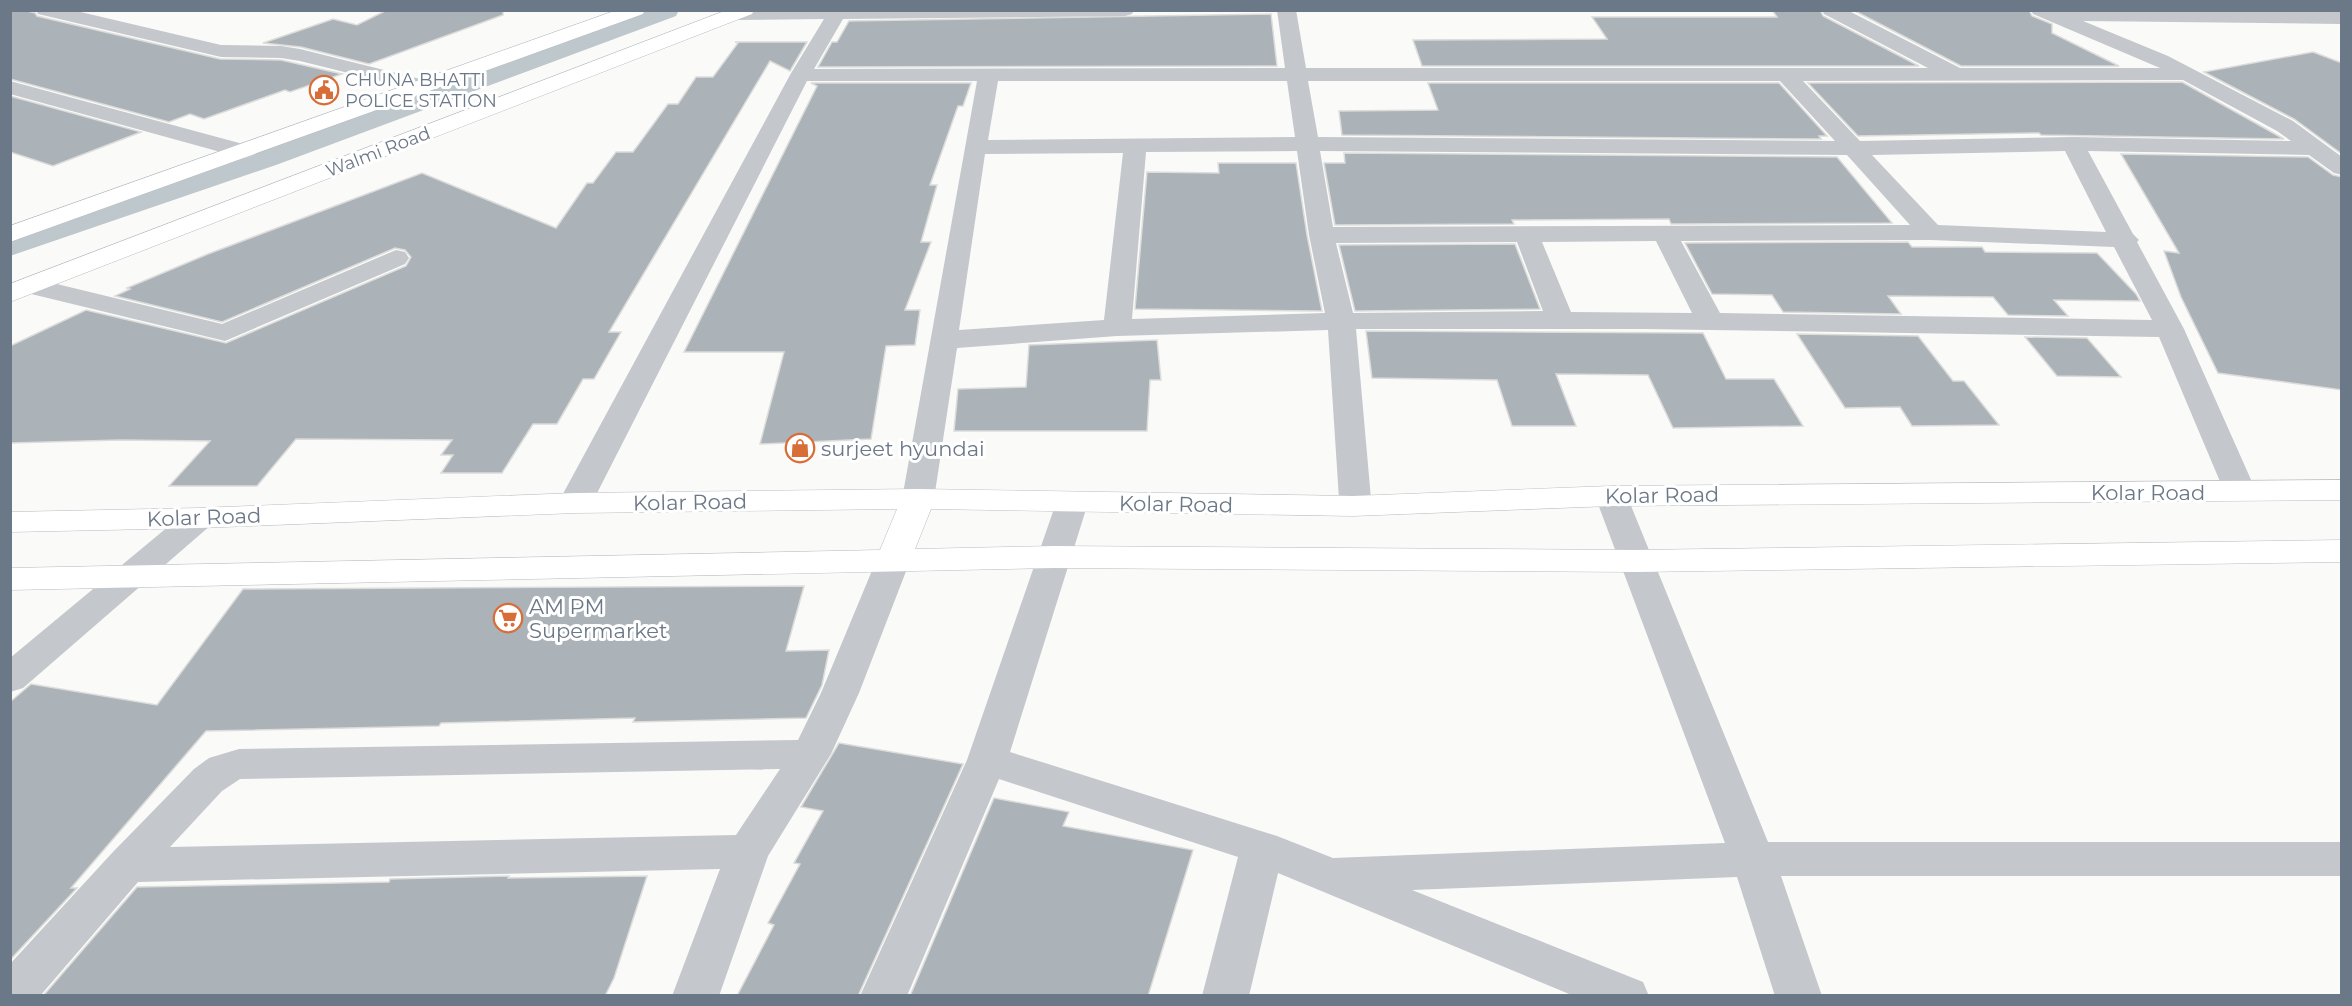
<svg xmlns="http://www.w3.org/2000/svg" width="2352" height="1006" font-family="Montserrat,sans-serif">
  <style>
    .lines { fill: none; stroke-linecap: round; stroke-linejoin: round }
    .canal { fill: #bec7cc; fill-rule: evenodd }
    .building { fill: #abb2b8; stroke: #dcdcda; stroke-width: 1.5 }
    .secondary-casing { stroke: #b6bbc0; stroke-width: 1 }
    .street { fill: #c4c7cb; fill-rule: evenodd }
    .secondary { fill: #fff; fill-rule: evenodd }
    .labels { text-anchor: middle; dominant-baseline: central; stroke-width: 6; stroke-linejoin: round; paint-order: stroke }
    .far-poi-label { font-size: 18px; fill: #6b7887; stroke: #fff; text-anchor: start }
    .far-street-label { font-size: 18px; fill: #6b7887; stroke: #fff }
    .poi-label { font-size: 21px; fill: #6b7887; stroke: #fff; text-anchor: start }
    .street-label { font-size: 21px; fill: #6b7887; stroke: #fff }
  </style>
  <rect width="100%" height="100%" fill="#fafaf8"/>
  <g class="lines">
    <path class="canal" d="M 639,10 L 679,10 L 676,16 L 276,165 L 10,256 L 10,232 L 252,151 Z"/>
  </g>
  <g class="building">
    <path d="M 10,10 L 24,10 L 35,13 L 37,16 L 220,59 L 281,60 L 342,74 L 290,92 L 285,90 L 204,119 L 190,114 L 169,122 L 10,79 Z"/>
    <path d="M 387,10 L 503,10 L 503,15 L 369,64 L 301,47 L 263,43 L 333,19 L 357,25 Z"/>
    <path d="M 1772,10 L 1820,10 L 1823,16 L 1919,66 L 1422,66 L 1413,40 L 1607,39 L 1592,17 L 1777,17 Z"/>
    <path d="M 1853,10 L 2029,10 L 2032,16 L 2052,24 L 2052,33 L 2119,66 L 1961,66 Z"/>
    <path d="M 1271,14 L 1277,66 L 818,67 L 832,42 L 837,42 L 849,21 Z"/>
    <path d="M 735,42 L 807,42 L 790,71 L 770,61 L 609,332 L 621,332 L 594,379 L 583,379 L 557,424 L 533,424 L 502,473 L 441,473 L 453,455 L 441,455 L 452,440 L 296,439 L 257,486 L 169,486 L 210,441 L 120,440 L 10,443 L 10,346 L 86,310 L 226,343 L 406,266 L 411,257 L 405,250 L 395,248 L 222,322 L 115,296 L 130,289 L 127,288 L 208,254 L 422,173 L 556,228 L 587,183 L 593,183 L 616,152 L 633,152 L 668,104 L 678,104 L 696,77 L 713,77 L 738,43 Z"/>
    <path d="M 2313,52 L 2342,63 L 2342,154 L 2294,119 L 2204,72 Z"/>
    <path d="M 2182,82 L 2284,139 L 2041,135 L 2039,133 L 1858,136 L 1808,83 Z"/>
    <path d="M 811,83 L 971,83 L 963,106 L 958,106 L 930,185 L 937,185 L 921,242 L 931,242 L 905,310 L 920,310 L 915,345 L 886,346 L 871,439 L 760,444 L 784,352 L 684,352 L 817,86 Z"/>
    <path d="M 1428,83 L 1779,83 L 1827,136 L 1819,136 L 1821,139 L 1342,135 L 1339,111 L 1438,110 Z"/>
    <path d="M 10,96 L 141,132 L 53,166 L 10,152 Z"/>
    <path d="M 1344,153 L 1837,157 L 1892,223 L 1671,224 L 1669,219 L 1512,220 L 1514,224 L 1335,225 L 1324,163 L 1345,163 Z"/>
    <path d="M 2121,154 L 2308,157 L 2333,175 L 2342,177 L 2342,390 L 2218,373 L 2181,297 L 2164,251 L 2179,253 Z"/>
    <path d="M 1218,163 L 1296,163 L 1307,235 L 1322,311 L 1135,309 L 1147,172 L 1219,173 Z"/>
    <path d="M 1908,242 L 1912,247 L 1982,247 L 1985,252 L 2097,253 L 2136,294 L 2140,301 L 2054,300 L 2068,316 L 2008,315 L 1993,297 L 1888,296 L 1901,314 L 1783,312 L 1772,295 L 1712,294 L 1685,243 Z"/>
    <path d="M 1515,244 L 1540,309 L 1355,311 L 1339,245 Z"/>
    <path d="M 1366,331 L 1703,333 L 1726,379 L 1774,379 L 1803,426 L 1673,428 L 1648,375 L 1556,374 L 1576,426 L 1512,426 L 1497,380 L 1372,378 Z"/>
    <path d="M 1797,334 L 1918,336 L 1953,381 L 1964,381 L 1999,425 L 1912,426 L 1900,407 L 1845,408 Z"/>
    <path d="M 2025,337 L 2087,338 L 2121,377 L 2057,376 Z"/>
    <path d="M 1157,340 L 1161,380 L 1150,380 L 1147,431 L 954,431 L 958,389 L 1026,387 L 1029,345 Z"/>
    <path d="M 804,586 L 786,651 L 829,650 L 822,685 L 806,718 L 633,722 L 635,718 L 441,723 L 439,726 L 206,731 L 71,888 L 77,888 L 10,960 L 10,702 L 31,684 L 157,705 L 243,589 Z"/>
    <path d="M 839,743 L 963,764 L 858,996 L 737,996 L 774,925 L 768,923 L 800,864 L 794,863 L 823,811 L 801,807 Z"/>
    <path d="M 994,798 L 1069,812 L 1063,826 L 1193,850 L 1148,996 L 910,996 Z"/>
    <path d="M 509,876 L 508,878 L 647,876 L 614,978 L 605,996 L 43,996 L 137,887 L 389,882 L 390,879 Z"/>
  </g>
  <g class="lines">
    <g class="secondary-casing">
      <g id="secondary">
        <path d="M 617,10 L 645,10 L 643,14 L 10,242 L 10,226 Z"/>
        <path d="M 727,10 L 754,10 L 752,14 L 10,302 L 10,284 Z"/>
        <path d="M 2342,480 L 2342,500 L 1611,506 L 1353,516 L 931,509 L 915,549 L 1054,546 L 1636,550 L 2342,540 L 2342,562 L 1636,572 L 1054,568 L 10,590 L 10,568 L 880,550 L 897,509 L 575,513 L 199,528 L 10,532 L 10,512 L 199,508 L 575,493 L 918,489 L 1353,496 L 1611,486 Z"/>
      </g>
    </g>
    <g class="street">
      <path d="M 36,10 L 72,10 L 221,45 L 281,46 L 300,49 L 432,82 L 436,86 L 432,90 L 425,92 L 300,61 L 281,58 L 221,57 L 38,14 Z"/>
      <path d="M 729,10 L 1134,10 L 1132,14 L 1125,16 L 843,19 L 814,69 L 1285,68 L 1277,10 L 1296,10 L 1306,68 L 1928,68 L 1824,14 L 1822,10 L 1847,10 L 1960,68 L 2160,68 L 2033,14 L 2031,10 L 2342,12 L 2342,24 L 2083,21 L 2168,56 L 2293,121 L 2342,157 L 2342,175 L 2334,173 L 2309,155 L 2088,151 L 2133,234 L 2139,240 L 2137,242 L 2184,329 L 2256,491 L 2252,498 L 2240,501 L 2228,498 L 2224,491 L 2159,337 L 1644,329 L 1356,329 L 1371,499 L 1365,513 L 1353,516 L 1341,513 L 1336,506 L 1339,499 L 1328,330 L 1117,336 L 957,348 L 934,499 L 930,506 L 918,509 L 906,506 L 902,499 L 977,81 L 807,81 L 592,503 L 587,510 L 575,513 L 563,510 L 558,503 L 790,75 L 824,19 L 736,20 L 729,18 L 726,14 ZM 2183,80 L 2277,131 L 2291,141 L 2073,137 L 1860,141 L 1803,81 ZM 998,81 L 1287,81 L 1295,137 L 988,140 ZM 1308,81 L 1780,81 L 1835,141 L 1318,137 ZM 1297,151 L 1309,235 L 1325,313 L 1132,319 L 1146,152 ZM 1320,151 L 1847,155 L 1910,225 L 1333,227 ZM 2065,151 L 2106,232 L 1938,225 L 1872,155 ZM 1123,153 L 1104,320 L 959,330 L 985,154 ZM 1931,240 L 2114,247 L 2152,320 L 1720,313 L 1681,241 ZM 1656,241 L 1692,313 L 1571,312 L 1542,242 ZM 1517,242 L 1543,311 L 1353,313 L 1336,243 Z"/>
      <path d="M 10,81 L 254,147 L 257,152 L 254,157 L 246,159 L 10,94 Z"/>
      <path d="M 396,250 L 405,252 L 409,258 L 405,264 L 225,341 L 23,292 L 19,286 L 23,280 L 32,278 L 222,324 Z"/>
      <path d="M 1611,486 L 1623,489 L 1627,496 L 1768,842 L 2342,842 L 2342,876 L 1781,876 L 1822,996 L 1775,996 L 1737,877 L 1412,890 L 1643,982 L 1649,996 L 1574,996 L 1278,873 L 1249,996 L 1202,996 L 1238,857 L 999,779 L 907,996 L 860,996 L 967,760 L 1056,503 L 1060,496 L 1072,493 L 1084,496 L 1088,503 L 1010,752 L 1277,836 L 1333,858 L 1725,843 L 1595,496 L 1599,489 Z"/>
      <path d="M 199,508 L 211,511 L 216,518 L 211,525 L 23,688 L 10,692 L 10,658 L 187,511 Z"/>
      <path d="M 893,550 L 905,553 L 910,561 L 859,693 L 831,754 L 768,856 L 719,996 L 672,996 L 720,869 L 138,882 L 40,996 L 10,996 L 10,964 L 112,853 L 194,769 L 209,758 L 239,749 L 798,740 L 821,693 L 876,561 L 881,553 ZM 780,769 L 736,835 L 170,847 L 222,791 L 240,779 Z"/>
    </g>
    <use href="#secondary" class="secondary"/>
  </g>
  <defs>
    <g id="civic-ring" transform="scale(1.5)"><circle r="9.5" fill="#fff" stroke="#d96d38" stroke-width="1.5"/><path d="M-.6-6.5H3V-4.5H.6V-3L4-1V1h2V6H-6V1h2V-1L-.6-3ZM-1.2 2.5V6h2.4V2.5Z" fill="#d96d38"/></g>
    <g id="shop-ring" transform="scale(1.5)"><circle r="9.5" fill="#fff" stroke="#d96d38" stroke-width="1.5"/><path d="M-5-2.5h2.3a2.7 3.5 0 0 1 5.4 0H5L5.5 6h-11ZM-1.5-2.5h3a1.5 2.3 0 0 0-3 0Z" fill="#d96d38"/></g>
    <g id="supermarket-ring" transform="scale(1.5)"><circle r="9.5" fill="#fff" stroke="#d96d38" stroke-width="1.5"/><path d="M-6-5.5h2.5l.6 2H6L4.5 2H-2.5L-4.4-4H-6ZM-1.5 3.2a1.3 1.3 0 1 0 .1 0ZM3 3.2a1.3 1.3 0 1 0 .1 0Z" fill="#d96d38"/></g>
  </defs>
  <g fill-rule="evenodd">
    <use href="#civic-ring" x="324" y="90"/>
    <use href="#shop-ring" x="800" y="448"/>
    <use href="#supermarket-ring" x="508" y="618"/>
  </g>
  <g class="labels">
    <g class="far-poi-label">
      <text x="345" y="80">CHUNA BHATTI<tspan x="345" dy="21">POLICE STATION</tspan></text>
    </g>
    <g class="far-street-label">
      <text transform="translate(378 152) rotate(-21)">Walmi Road</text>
    </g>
    <g class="poi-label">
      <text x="821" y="448">surjeet hyundai</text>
      <text x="529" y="606">AM PM<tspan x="529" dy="24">Supermarket</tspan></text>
    </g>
    <g class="street-label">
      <text x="2148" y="492">Kolar Road</text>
      <text transform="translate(1662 495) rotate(-1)">Kolar Road</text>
      <text transform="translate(690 502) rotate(-1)">Kolar Road</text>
      <text transform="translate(1176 504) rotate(1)">Kolar Road</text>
      <text transform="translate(204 517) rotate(-2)">Kolar Road</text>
    </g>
  </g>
  <rect width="2352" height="1006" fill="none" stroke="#6b7887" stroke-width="24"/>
</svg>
